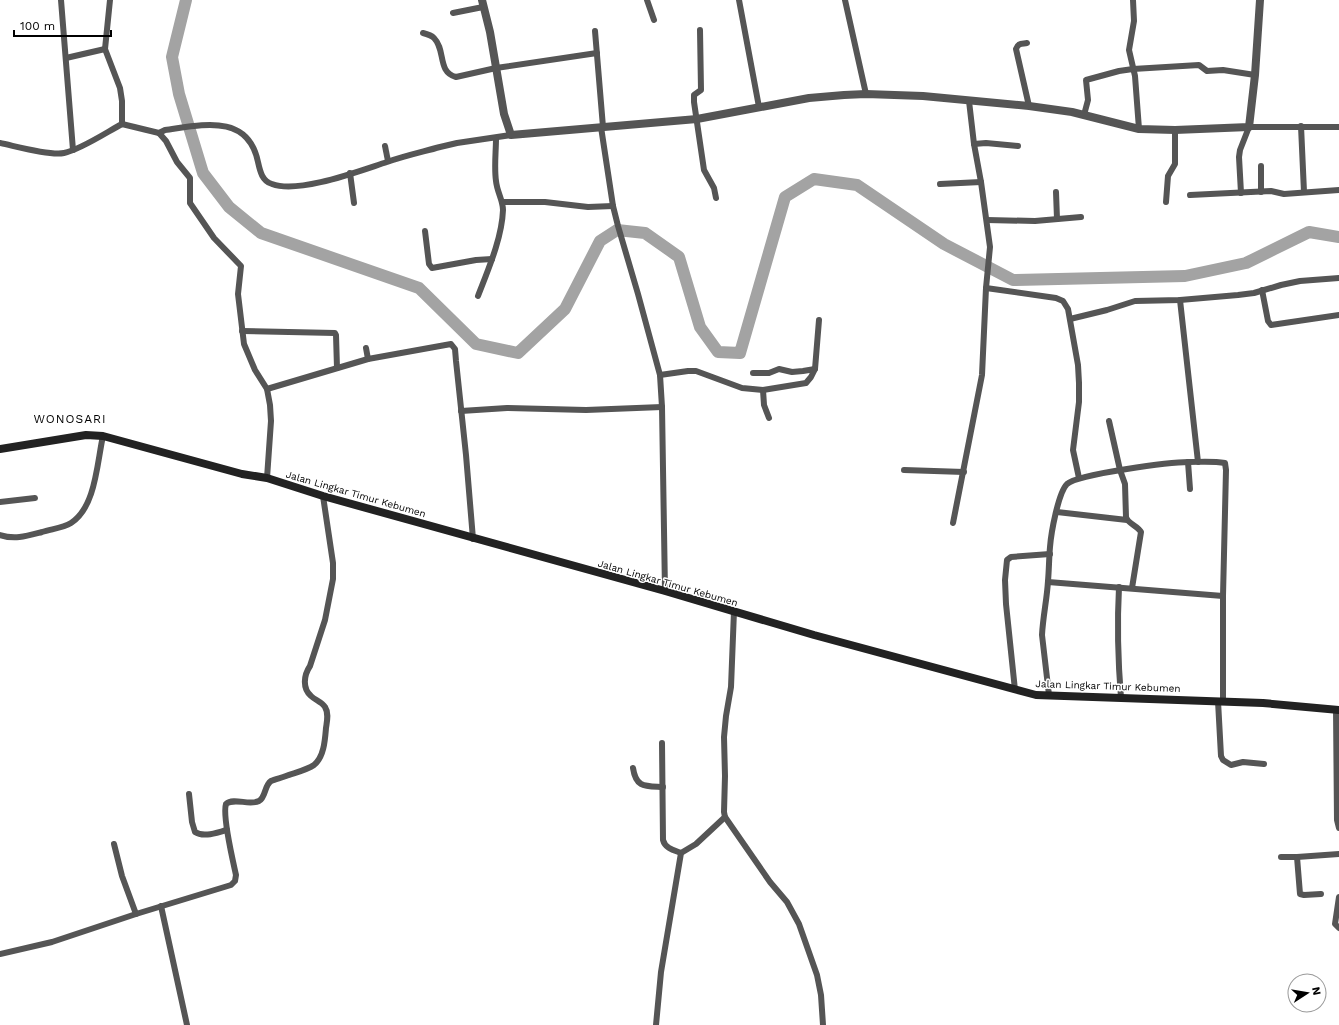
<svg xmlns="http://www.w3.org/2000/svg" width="1339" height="1025" font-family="'Work Sans',sans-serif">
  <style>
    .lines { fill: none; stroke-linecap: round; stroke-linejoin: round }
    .river { stroke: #a3a3a3; stroke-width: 12 }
    .minor { stroke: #555; stroke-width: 6 }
    .tertiary { stroke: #555; stroke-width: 8 }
    .secondary { stroke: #222; stroke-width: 8 }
    .labels { text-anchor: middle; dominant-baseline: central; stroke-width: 3; stroke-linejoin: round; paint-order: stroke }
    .street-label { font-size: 10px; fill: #000; stroke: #fff }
    .quarter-label { font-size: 12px; letter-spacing: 1px; fill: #000; stroke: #fff }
  </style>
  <rect width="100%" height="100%" fill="#fff"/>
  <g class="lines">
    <path class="river" d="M 186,0 L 172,57 L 179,94 L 203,173 L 229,207 L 261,233 L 419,288 L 476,344 L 518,353 L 565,309 L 600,241 L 617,230 L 645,233 L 679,257 L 700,327 L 718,352 L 740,353 L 785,197 L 814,179 L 857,185 L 944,244 L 1013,280 L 1185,276 L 1246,263 L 1309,232 L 1339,237"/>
    <g class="minor">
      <path d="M 61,0 L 73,150"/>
      <path d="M 110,0 L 105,49 L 120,88 L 122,101 L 122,124"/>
      <path d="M 647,0 L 654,20"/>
      <path d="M 739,0 L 759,107"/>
      <path d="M 845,0 L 866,94"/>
      <path d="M 1133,0 L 1134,21 L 1129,50 L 1135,76 L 1139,129"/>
      <path d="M 453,13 L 483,7"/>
      <path d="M 700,30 L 701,90 L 694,95 L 694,102 L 704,170 L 714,188 L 716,198"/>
      <path d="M 595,31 L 603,127"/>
      <path d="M 423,33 C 427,34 431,35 434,38 C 446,50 437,72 456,77 L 496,68 L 597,53"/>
      <path d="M 1027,43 C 1021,44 1018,43 1016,49 L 1029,106"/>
      <path d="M 66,58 L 105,49"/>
      <path d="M 1084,115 L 1088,100 L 1086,80 L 1119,71 L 1133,69 L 1199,65 L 1207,71 L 1223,70 L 1255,75"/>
      <path d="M 1301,126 L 1304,192"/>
      <path d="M 601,127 L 613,206 L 618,226 L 638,294 L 660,375 L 662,407 L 665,591"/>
      <path d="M 159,133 L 166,141 L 177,162 L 190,178 L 190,203 L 214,238 L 241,266 L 238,294 L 244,344 L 255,370 L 267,389 L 270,405 L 271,421 L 267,478"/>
      <path d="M 0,143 C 15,146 50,156 64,153 C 80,150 107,132 122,124 L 159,133 L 165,130 C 202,125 248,113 258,162 C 260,171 262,181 272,184 C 299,194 359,171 387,162 C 404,156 422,152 440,147 L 457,143 L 511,135"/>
      <path d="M 974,144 L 986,143 L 1018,146"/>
      <path d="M 385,146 L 388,161"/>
      <path d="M 350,173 L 354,203"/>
      <path d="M 940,184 L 981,182"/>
      <path d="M 1056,192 L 1057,219"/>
      <path d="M 1261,192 L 1261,166"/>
      <path d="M 1241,193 L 1239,157 L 1240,150 L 1249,127 L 1339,127"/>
      <path d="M 1190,195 L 1271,191 L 1284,194 L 1339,190"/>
      <path d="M 502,202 L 545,202 L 588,207 L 613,206"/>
      <path d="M 1166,202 L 1168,176 L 1175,164 L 1175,130"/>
      <path d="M 987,220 L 1035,221 L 1081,217"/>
      <path d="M 425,231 L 429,264 L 432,268 L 476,260 L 492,259"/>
      <path d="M 986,288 L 1056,298 L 1063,301 L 1068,309 L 1078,365 L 1079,383 L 1079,402 L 1073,450 L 1079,478"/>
      <path d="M 1262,290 L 1268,321 L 1271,325 L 1339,315"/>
      <path d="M 478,296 C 488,270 502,238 503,210 C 503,200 497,192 496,181 C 494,167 496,152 496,138"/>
      <path d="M 1180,300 L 1198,462"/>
      <path d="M 1070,319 L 1107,310 L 1135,301 L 1180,300 L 1238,295 L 1254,293 L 1281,285 L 1300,281 L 1339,278"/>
      <path d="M 242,331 L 335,333 L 336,335 L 337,368"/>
      <path d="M 366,348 L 368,359"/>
      <path d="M 753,373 L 769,373 L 779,369 L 792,372 L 803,371 L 815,369"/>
      <path d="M 660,375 L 688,371 L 696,371 L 742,388 L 763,390 L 806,383 L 811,377 L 815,369 L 819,320"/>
      <path d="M 267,389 L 368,359 L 451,344 L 455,349 L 456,361 L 466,455 L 473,539"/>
      <path d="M 763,390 L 764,405 L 769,418"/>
      <path d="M 461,411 L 507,408 L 586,410 L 662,407"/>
      <path d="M 1109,421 L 1120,470 L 1125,484 L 1126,517 C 1128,524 1137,525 1141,532 L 1132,588"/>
      <path d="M 1188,462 L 1190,489"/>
      <path d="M 904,470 L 964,472"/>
      <path d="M 0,502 L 35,498"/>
      <path d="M 1057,512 L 1127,520"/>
      <path d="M 953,523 L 982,375 L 986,288 L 990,247 L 981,182 L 974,144 L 969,101"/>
      <path d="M 0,535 C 15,540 27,536 42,532 C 51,529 63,528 71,523 C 96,507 97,462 103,436"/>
      <path d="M 1048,582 L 1223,596"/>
      <path d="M 1119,587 C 1117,624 1118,661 1121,698"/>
      <path d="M 734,611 L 731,687 L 726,716 L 724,737 L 725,776 L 724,812 L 725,817 L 770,882 L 787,902 L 799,924 L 817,975 L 821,995 L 823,1025"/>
      <path d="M 1015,690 L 1006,604 L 1005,580 L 1007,560 L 1011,557 L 1050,554"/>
      <path d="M 1049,695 L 1042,635 C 1043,616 1047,599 1048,581 C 1049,570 1049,558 1050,547 C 1051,534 1058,493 1067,484 C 1078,474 1171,462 1189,462 C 1201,462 1213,461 1225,463 L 1226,470 L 1223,596 L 1223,701"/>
      <path d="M 1218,701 L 1221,756 L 1223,760 L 1231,765 L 1243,762 L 1264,764"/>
      <path d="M 1336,709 L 1337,820 L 1339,828"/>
      <path d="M 662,743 L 663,840 C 665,848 673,850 681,853"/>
      <path d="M 633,768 C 636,788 645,786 663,787"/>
      <path d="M 189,794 L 192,822 L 195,832 C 204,838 218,832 227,830"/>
      <path d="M 114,844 L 122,876 L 136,914"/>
      <path d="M 1281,857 L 1297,857 L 1339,854"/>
      <path d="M 1297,857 L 1300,894 L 1304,895 L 1321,894"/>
      <path d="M 1339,897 L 1335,924 L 1339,928"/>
      <path d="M 161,906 L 187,1025"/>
      <path d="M 0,954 L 52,942 L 136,914 L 231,885 L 235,881 L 236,875 C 233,861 222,816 226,804 C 234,797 249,806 259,801 C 266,797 264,786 271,781 C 275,779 281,778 286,776 C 294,773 307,770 314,765 C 324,757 325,740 326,728 C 327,721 329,713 325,707 C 322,702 315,700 311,696 C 302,688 304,675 310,666 L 325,620 L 333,579 L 333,563 L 323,496"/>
      <path d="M 656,1025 L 661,972 L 681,853 L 696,844 L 725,817"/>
    </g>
    <path class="tertiary" d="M 482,0 L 490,32 L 504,114 L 511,135 L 697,119 L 809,98 L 844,95 L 866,94 L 923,96 L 1029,106 L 1072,112 L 1139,129 L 1175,130 L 1249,127 L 1255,75 L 1260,0"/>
    <path class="secondary" d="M 0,449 L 86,435 L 103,436 L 242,474 L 267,478 L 323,496 L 665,591 L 814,635 L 1036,695 L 1263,703 L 1339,710"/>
  </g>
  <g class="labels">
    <g class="street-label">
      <text transform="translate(356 494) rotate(16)">Jalan Lingkar Timur Kebumen</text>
      <text transform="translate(668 583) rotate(16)">Jalan Lingkar Timur Kebumen</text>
      <text transform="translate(1108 686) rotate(2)">Jalan Lingkar Timur Kebumen</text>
    </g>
    <g class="quarter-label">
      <text x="70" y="419">WONOSARI</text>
    </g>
  </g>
  <g transform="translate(1307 993) rotate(78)"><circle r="19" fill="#ffffff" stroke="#999999"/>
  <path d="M0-3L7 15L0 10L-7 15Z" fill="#000000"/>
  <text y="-6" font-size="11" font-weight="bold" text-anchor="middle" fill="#000000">N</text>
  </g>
  <path d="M14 30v6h97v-6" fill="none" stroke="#000000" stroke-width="2"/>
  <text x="20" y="30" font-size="12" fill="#000000" stroke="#ffffff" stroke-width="3" paint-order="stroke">100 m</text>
</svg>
